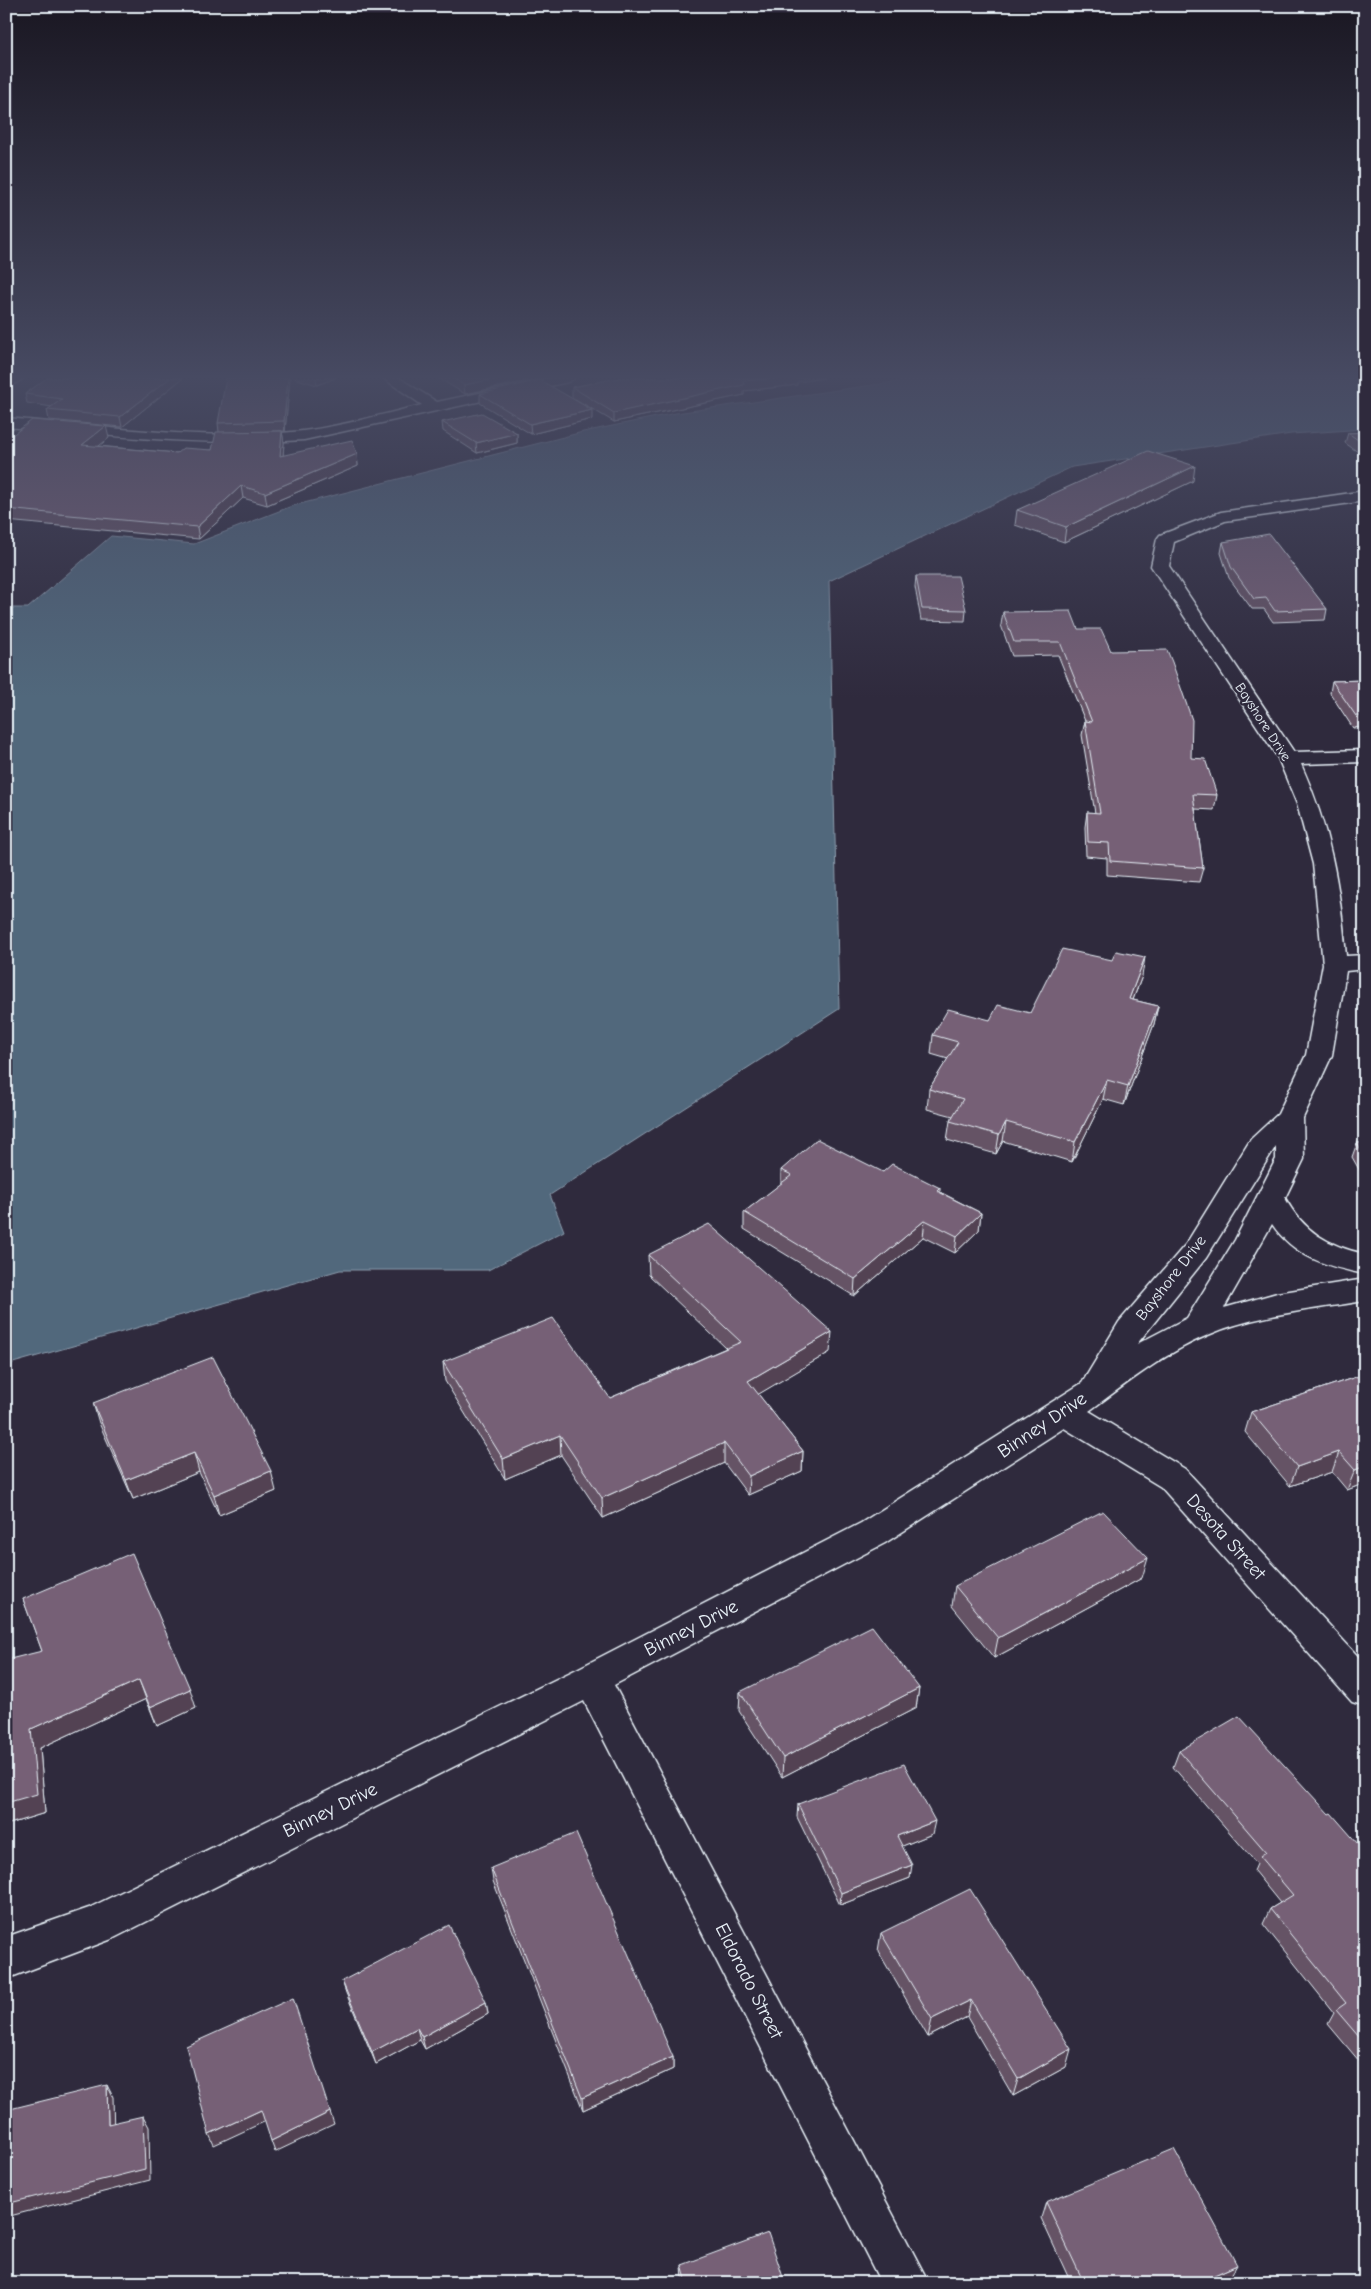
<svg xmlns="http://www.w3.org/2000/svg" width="1371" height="2289" font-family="'Comic Neue',sans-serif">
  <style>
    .water { fill: #51677c; stroke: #8d9eae }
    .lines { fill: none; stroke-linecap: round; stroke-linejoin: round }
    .minor-casing { stroke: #e8f1f8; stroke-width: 3 }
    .minor { fill: #2f2a3d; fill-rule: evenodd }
    .wall { fill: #655365; stroke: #e8f1f8 }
    .shaded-wall { fill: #534353; stroke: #e8f1f8 }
    .building { fill: #766076; stroke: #e8f1f8 }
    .labels { text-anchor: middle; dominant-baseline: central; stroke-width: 4.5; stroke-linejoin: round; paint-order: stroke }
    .far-street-label { font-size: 14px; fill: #e8f1f8; stroke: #2f2a3d }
    .street-label { font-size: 16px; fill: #e8f1f8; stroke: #2f2a3d }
    .near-street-label { font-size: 19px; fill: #e8f1f8; stroke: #2f2a3d }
  </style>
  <rect width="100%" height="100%" fill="#2f2a3d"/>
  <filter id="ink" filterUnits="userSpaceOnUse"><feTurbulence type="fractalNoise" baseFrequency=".02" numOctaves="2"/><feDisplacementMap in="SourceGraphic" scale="10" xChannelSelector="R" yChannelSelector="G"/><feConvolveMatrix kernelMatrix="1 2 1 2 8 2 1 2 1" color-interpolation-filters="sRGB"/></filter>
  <g filter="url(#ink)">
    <path class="water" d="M 922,378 L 1365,378 L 1365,429 L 1291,434 L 1072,467 L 829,581 L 839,1009 L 550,1195 L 564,1231 L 488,1270 L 340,1270 L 6,1365 L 6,608 L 28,608 L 111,536 L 194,544 L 292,506 L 583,432 L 676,413 Z"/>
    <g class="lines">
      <g class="minor-casing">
        <g id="minor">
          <path d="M 24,378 L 6,389 L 8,378 Z"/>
          <path d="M 383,378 L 399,378 L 437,402 L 550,378 L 575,378 L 568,382 L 304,440 C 204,447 106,435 6,427 L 6,418 C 104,426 205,442 303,431 C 343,426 383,414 422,405 Z"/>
          <path d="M 1365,491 L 1365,501 L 1225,521 L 1174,542 L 1169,566 L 1294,752 L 1365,750 L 1365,762 L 1301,764 C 1330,829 1340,885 1346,956 L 1365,955 L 1365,969 L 1346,971 L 1332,1055 L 1303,1118 L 1304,1159 L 1285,1198 C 1303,1231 1328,1246 1365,1254 L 1365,1274 C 1328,1267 1294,1257 1272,1224 L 1224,1308 L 1277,1293 L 1365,1279 L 1365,1301 C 1315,1309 1254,1315 1208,1335 C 1164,1353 1126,1384 1089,1411 L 1185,1469 L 1365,1664 L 1365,1706 L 1352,1702 L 1161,1487 L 1064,1428 L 885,1543 L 614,1685 L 929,2283 L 881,2283 L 584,1701 L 112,1939 L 6,1979 L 6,1937 L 89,1908 L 579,1668 L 861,1523 L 1082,1383 L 1119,1322 L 1186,1244 L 1251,1139 L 1278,1114 L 1306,1055 L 1323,964 L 1313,864 L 1297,804 L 1278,758 L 1151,566 L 1157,539 L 1160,535 L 1221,512 ZM 1276,1146 L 1276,1159 L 1235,1240 L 1187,1318 L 1137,1344 L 1206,1258 Z"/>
        </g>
      </g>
      <use href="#minor" class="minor"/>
    </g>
    <g class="wall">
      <path d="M 47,378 L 183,378 L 122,427 L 49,420 L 47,410 L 52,407 L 27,403 L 25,394 Z"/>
      <path d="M 290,378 L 285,431 L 246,432 L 282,431 L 284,443 L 283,456 L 357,454 L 358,466 L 267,505 L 243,498 L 199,539 L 6,521 L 6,440 L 109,438 L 98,446 L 177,453 L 212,450 L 219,432 L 218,423 Z"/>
      <path d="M 294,378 L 336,378 L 317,385 Z"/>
      <path d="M 438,378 L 526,378 L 526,381 L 465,394 Z"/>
      <path d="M 619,378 L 824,378 L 797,382 L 797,385 L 744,391 L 744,395 L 614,422 L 572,397 L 572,387 Z"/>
      <path d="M 480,394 L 592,419 L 531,434 L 480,403 Z"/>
      <path d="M 442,422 L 517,433 L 517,443 L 477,453 L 443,431 Z"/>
      <path d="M 1365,432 L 1365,457 L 1345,443 L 1348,433 Z"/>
      <path d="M 1193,481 L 1064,542 L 1015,525 L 1017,510 Z"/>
      <path d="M 1223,542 L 1327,609 L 1325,620 L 1273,622 L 1264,609 L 1252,609 L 1229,578 L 1221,553 Z"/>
      <path d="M 916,576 L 966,610 L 965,621 L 921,620 L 915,587 Z"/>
      <path d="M 1003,612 L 1078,629 L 1111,651 L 1191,758 L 1217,795 L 1214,810 L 1195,809 L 1203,868 L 1199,882 L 1107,875 L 1107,858 L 1086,856 L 1085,827 L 1087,812 L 1095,813 L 1082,735 L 1085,721 L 1058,655 L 1012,656 L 1001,625 Z"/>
      <path d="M 1365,680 L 1365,727 L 1353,728 L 1330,693 L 1332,681 Z"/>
      <path d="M 1142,976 L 1133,1000 L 1158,1006 L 1154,1024 L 1124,1105 L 1103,1099 L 1072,1162 L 1003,1141 L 996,1154 L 947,1140 L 950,1121 L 953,1116 L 927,1109 L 929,1089 L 948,1059 L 931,1054 L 933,1035 L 990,1020 L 1030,1013 Z"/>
      <path d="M 1357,1143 L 1365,1143 L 1365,1180 L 1352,1157 Z"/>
      <path d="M 781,1170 L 883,1172 L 940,1188 L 940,1192 L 981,1213 L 979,1230 L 955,1253 L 923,1237 L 854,1296 L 744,1229 L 744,1212 L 781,1184 Z"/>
      <path d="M 648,1255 L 830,1352 L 758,1394 L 803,1451 L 802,1471 L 748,1495 L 724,1463 L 603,1518 L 561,1455 L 505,1479 L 445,1381 L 443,1362 L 610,1398 L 726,1348 L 649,1275 Z"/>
      <path d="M 1365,1374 L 1365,1483 L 1347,1490 L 1332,1472 L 1290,1486 L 1245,1432 L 1251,1412 Z"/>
      <path d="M 93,1403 L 276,1491 L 219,1515 L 199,1472 L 133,1499 L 99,1423 Z"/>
      <path d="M 1142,1578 L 994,1658 L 952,1606 L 955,1586 Z"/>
      <path d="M 23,1599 L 196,1708 L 157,1726 L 146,1699 L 40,1748 L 45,1813 L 6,1825 L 42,1651 Z"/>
      <path d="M 919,1688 L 916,1708 L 782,1777 L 739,1711 L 740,1692 Z"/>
      <path d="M 1179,1751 L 1329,1814 L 1365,1852 L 1365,2068 L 1328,2024 L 1334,2013 L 1263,1924 L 1270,1909 L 1280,1903 L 1254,1871 L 1257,1864 L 1173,1767 Z"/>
      <path d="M 798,1804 L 932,1834 L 902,1846 L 910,1878 L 840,1905 L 797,1817 Z"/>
      <path d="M 491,1868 L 673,2057 L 673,2069 L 583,2110 L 493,1881 Z"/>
      <path d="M 881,1933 L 1066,2067 L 1013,2096 L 967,2017 L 928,2037 L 878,1951 Z"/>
      <path d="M 342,1981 L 486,2002 L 488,2014 L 425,2049 L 420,2040 L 376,2064 L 346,1993 Z"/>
      <path d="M 1046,2202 L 1228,2280 L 1222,2283 L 1071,2283 L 1041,2218 Z"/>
      <path d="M 682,2265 L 785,2283 L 683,2283 Z"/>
    </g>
    <g class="shaded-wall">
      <path d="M 170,378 L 183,378 L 122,427 L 120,417 Z"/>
      <path d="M 288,378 L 290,378 L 285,431 L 284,421 Z"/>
      <path d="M 316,378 L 336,378 L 317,385 Z"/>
      <path d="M 498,378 L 526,378 L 526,381 L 465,394 L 464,385 Z"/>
      <path d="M 775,378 L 824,378 L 797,382 L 797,385 L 744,391 L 744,395 L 614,422 L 614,413 L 743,381 Z"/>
      <path d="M 592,410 L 592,419 L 531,434 L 530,424 Z"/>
      <path d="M 106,426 L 109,438 L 85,457 L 82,445 Z"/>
      <path d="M 282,431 L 284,443 L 282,468 L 280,456 Z"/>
      <path d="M 517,433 L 517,443 L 477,453 L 476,443 Z"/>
      <path d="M 357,454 L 358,466 L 267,505 L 265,493 Z"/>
      <path d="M 1195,466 L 1193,481 L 1064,542 L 1066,527 Z"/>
      <path d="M 241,486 L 243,498 L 199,539 L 197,527 Z"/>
      <path d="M 1145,957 L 1142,976 L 1126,1018 L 1129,999 Z"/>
      <path d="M 1158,1006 L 1154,1024 L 1124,1105 L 1128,1086 Z"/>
      <path d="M 1107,1080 L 1103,1099 L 1072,1162 L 1075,1142 Z"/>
      <path d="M 1006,1122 L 1003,1141 L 996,1154 L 999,1135 Z"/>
      <path d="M 981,1213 L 979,1230 L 955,1253 L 957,1236 Z"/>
      <path d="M 925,1220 L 923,1237 L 854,1296 L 855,1279 Z"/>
      <path d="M 832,1332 L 830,1352 L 747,1401 L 748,1381 Z"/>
      <path d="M 560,1435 L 561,1455 L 505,1479 L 503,1459 Z"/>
      <path d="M 724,1443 L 724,1463 L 603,1518 L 602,1498 Z"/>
      <path d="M 803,1451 L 802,1471 L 748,1495 L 749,1476 Z"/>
      <path d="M 1339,1452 L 1332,1472 L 1290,1486 L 1297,1467 Z"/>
      <path d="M 194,1453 L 199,1472 L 133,1499 L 126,1480 Z"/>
      <path d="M 1365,1466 L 1365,1483 L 1347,1490 L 1355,1470 Z"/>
      <path d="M 271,1471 L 276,1491 L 219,1515 L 214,1495 Z"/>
      <path d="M 1148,1558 L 1142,1578 L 994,1658 L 998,1638 Z"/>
      <path d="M 139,1680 L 146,1699 L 40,1748 L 45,1813 L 6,1825 L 6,1803 L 31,1729 Z"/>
      <path d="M 919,1688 L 916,1708 L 782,1777 L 783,1758 Z"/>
      <path d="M 190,1689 L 196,1708 L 157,1726 L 150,1707 Z"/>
      <path d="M 935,1821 L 932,1834 L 895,1849 L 897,1836 Z"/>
      <path d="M 912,1865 L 910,1878 L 840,1905 L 841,1893 Z"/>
      <path d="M 971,2000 L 967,2017 L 928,2037 L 932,2019 Z"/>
      <path d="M 486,2002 L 488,2014 L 425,2049 L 422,2037 Z"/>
      <path d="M 417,2028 L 420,2040 L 376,2064 L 372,2052 Z"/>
      <path d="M 1071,2049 L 1066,2067 L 1013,2096 L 1018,2079 Z"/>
      <path d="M 673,2057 L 673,2069 L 583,2110 L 582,2098 Z"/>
      <path d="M 107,2085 L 113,2097 L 114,2136 L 108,2124 Z"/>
      <path d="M 261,2110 L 266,2121 L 214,2145 L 209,2134 Z"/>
      <path d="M 330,2112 L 334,2124 L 275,2152 L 271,2141 Z"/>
      <path d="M 143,2116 L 149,2127 L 150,2180 L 6,2217 L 6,2204 Z"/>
      <path d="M 1237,2265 L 1228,2280 L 1222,2283 L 1196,2283 Z"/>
    </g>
    <g class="building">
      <path d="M 47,378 L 170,378 L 120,417 L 47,410 L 62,399 L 25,394 Z"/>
      <path d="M 226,378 L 288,378 L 284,421 L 218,423 Z"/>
      <path d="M 453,378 L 498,378 L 464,385 Z"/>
      <path d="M 619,378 L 775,378 L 743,381 L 744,385 L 614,413 L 572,387 Z"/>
      <path d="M 540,380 L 592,410 L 530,424 L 480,394 Z"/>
      <path d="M 482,413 L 517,433 L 476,443 L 442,422 Z"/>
      <path d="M 32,420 L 106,426 L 82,445 L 177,453 L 183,448 L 212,450 L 216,432 L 282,431 L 280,456 L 352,440 L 357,454 L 265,493 L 241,486 L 197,527 L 6,509 L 6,440 Z"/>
      <path d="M 1365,432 L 1365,445 L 1348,433 Z"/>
      <path d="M 1148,451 L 1195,466 L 1066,527 L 1017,510 Z"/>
      <path d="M 1269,534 L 1327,609 L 1275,611 L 1266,598 L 1254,599 L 1231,567 L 1223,542 Z"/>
      <path d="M 916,576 L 958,576 L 966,610 L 922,609 Z"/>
      <path d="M 1071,611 L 1078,629 L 1101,629 L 1111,651 L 1167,650 L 1172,662 L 1192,720 L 1191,758 L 1205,759 L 1217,795 L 1193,794 L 1203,868 L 1110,861 L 1109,843 L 1088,842 L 1087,812 L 1100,813 L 1085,721 L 1092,722 L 1060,642 L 1014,642 L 1003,612 Z"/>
      <path d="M 1365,680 L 1365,716 L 1356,716 L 1332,681 Z"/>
      <path d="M 1062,949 L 1112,960 L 1116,951 L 1145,957 L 1129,999 L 1158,1006 L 1128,1086 L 1107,1080 L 1075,1142 L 1006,1122 L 999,1135 L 950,1121 L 963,1099 L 929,1089 L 958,1042 L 933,1035 L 948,1009 L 990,1020 L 998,1005 L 1030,1013 Z"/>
      <path d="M 817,1139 L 883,1172 L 892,1164 L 940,1188 L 937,1191 L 981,1213 L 957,1236 L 925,1220 L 855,1279 L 744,1212 L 792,1175 L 781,1170 Z"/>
      <path d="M 1357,1143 L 1365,1143 L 1365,1159 Z"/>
      <path d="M 709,1224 L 832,1332 L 748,1381 L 803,1451 L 749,1476 L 724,1443 L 602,1498 L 560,1435 L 503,1459 L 443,1362 L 553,1318 L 610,1398 L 741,1342 L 648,1255 Z"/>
      <path d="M 213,1357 L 271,1471 L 214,1495 L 194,1453 L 126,1480 L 93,1403 Z"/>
      <path d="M 1365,1374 L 1365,1466 L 1355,1470 L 1339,1452 L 1297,1467 L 1251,1412 Z"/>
      <path d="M 1103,1511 L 1148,1558 L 998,1638 L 955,1586 Z"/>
      <path d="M 132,1553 L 190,1689 L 150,1707 L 139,1680 L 31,1729 L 37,1794 L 6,1803 L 6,1660 L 42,1651 L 23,1599 Z"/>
      <path d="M 872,1626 L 919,1688 L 783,1758 L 740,1692 Z"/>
      <path d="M 1239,1716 L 1329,1814 L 1331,1813 L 1365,1852 L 1365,2044 L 1336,2010 L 1346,2003 L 1270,1909 L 1293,1895 L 1260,1856 L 1266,1852 L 1179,1751 Z"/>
      <path d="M 904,1764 L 935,1821 L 897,1836 L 912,1865 L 841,1893 L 798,1804 Z"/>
      <path d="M 576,1833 L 673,2057 L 582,2098 L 491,1868 Z"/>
      <path d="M 970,1889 L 1071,2049 L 1018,2079 L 971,2000 L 932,2019 L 881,1933 Z"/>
      <path d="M 449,1925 L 486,2002 L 422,2037 L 417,2028 L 372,2052 L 342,1981 Z"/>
      <path d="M 293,1998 L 330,2112 L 271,2141 L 261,2110 L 209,2134 L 186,2046 Z"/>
      <path d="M 107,2085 L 108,2124 L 143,2116 L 145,2169 L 6,2204 L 6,2110 Z"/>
      <path d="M 1174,2149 L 1237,2265 L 1196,2283 L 1084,2283 L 1046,2202 Z"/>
      <path d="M 768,2233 L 785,2283 L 687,2283 L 682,2265 Z"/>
    </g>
  </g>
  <linearGradient id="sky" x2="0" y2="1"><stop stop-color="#1a1722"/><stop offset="0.54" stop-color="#474a62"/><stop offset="1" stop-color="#474a62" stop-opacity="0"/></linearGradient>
  <rect width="1371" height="698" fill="url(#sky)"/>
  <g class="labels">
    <g class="far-street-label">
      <text transform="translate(1263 722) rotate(57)">Bayshore Drive</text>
    </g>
    <g class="street-label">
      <text transform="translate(1171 1278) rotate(-52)">Bayshore Drive</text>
    </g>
    <g class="near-street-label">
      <text transform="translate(1042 1425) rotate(-34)">Binney Drive</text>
      <text transform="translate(1226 1537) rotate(48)">Desota Street</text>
      <text transform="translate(691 1628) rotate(-27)">Binney Drive</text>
      <text transform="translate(330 1810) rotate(-26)">Binney Drive</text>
      <text transform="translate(749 1981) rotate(63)">Eldorado Street</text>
    </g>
  </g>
  <rect width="1371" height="2289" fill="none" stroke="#2f2a3d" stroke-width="25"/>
  <rect x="12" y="12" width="1346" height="2264" fill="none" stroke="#e8f1f8" stroke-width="2" filter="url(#ink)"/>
</svg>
